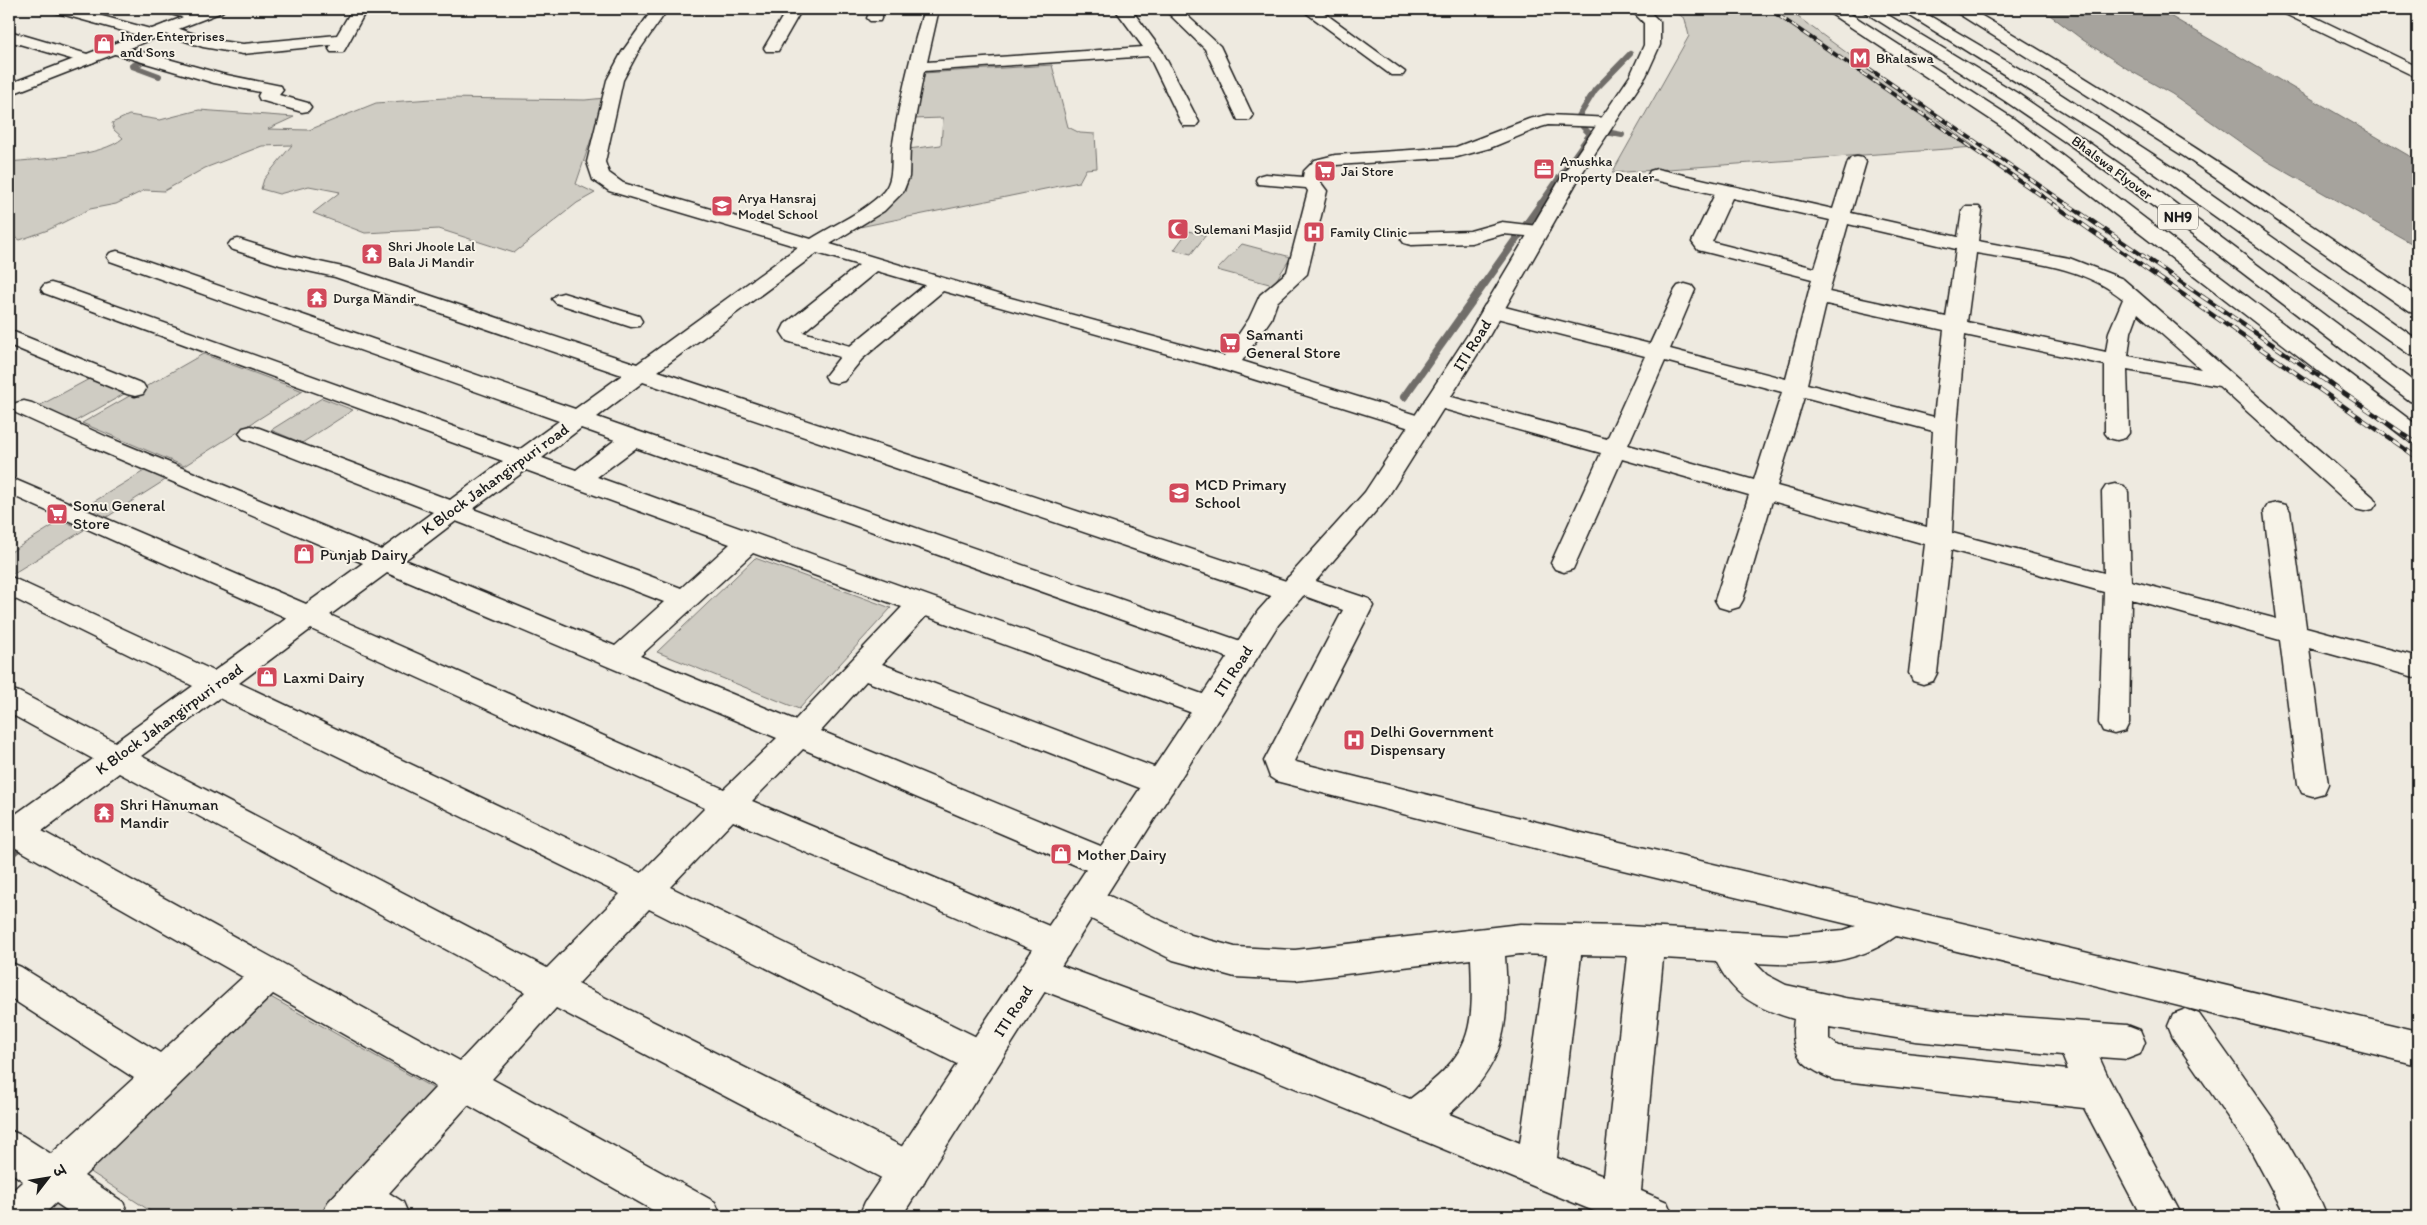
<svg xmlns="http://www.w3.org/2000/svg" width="2427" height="1225" font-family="Itim,'Playpen Sans Deva',sans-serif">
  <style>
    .green { fill: #cfccc3; stroke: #767470 }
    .water { fill: #a6a39d; stroke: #6f6d69 }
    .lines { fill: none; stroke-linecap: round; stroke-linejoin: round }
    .stream-far2 { stroke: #6f6d69; stroke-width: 6 }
    .stream-far1 { stroke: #6f6d69; stroke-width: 8 }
    .stream { stroke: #6f6d69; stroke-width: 13 }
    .street-casing { stroke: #1c1c1c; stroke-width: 3 }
    .secondary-casing { stroke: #1c1c1c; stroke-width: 3 }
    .highway-casing { stroke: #1c1c1c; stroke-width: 3 }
    .street { fill: #f7f3e8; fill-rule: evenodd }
    .secondary { fill: #f7f3e8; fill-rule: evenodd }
    .highway { fill: #f7f3e8; fill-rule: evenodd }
    .rail-far1-casing { stroke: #1c1c1c; stroke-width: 4 }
    .rail-casing { stroke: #1c1c1c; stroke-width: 4.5 }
    .rail-far1 { stroke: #f7f3e8; stroke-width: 2.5; stroke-dasharray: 7; stroke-linecap: butt }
    .rail { stroke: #f7f3e8; stroke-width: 3; stroke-dasharray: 9; stroke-linecap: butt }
    .labels { text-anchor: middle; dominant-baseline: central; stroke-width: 4; stroke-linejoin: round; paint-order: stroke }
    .far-poi-label { font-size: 14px; fill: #1c1c1c; stroke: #f7f3e8; text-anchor: start }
    .far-street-label { font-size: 14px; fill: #1c1c1c; stroke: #f7f3e8 }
    .shield { fill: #f7f3e8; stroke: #5e5c59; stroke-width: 1 }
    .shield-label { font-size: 15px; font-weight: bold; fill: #1c1c1c }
    .poi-label { font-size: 16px; fill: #1c1c1c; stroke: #f7f3e8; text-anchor: start }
    .street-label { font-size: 16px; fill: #1c1c1c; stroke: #f7f3e8 }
  </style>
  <rect width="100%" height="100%" fill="#eeeae0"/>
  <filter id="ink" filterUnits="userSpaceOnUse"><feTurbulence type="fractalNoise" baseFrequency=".02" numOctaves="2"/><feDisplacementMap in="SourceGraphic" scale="10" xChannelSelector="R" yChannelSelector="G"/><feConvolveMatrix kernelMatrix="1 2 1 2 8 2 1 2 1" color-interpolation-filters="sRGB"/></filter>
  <g filter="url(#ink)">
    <g class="green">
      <path d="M 1672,9 L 1787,9 L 1975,147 L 1612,173 L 1689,36 L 1685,19 Z"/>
      <path d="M 1052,65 L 1068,127 L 1080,133 L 1095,134 L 1097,168 L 1086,169 L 1079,182 L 850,229 L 905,192 L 910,173 L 908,149 L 941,145 L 943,118 L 913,119 L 924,73 Z"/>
      <path d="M 445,98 L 585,100 L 605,98 L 576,184 L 595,193 L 577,203 L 514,253 L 439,229 L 365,233 L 313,213 L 340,192 L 309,186 L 279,194 L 261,189 L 264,179 L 292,145 L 262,146 L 205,168 L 164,191 L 145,190 L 116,204 L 90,209 L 48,230 L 20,240 L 15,237 L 9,239 L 9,162 C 38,159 102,157 123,138 L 114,130 L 112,123 L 129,115 L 160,120 L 199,110 L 294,117 L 268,129 L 309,130 L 376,103 Z"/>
      <path d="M 1188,231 L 1206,235 L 1191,254 L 1174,250 Z"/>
      <path d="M 1242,244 L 1291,257 L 1273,285 L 1217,270 Z"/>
      <path d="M 203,354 L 303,391 L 184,466 L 82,423 Z"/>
      <path d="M 91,378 L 126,393 L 72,423 L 37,407 Z"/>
      <path d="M 322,398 L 353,410 L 302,443 L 271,430 Z"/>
      <path d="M 149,468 L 170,477 L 107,517 L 85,507 Z"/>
      <path d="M 62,520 L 84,530 L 9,576 L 9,553 Z"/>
      <path d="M 755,558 L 891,608 L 799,709 L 657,652 Z"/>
      <path d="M 267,995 L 438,1091 L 324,1216 L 158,1216 L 83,1167 Z"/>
      <path d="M 47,1192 L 80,1216 L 21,1216 Z"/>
    </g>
    <path class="water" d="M 2042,9 L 2158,9 L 2418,161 L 2418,247 L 2267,161 L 2172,94 L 2129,70 L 2083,40 Z"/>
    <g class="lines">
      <g class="stream-far2">
        <path d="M 148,59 L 132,66 L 159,76"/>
        <path d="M 1596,130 L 1622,135"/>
        <path d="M 1540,205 L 1590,134 L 1583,127 L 1579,116 L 1595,90 L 1630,54"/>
      </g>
      <path class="stream-far1" d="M 1404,397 L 1541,204"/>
      <path class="stream" d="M 9,852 L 24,841"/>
      <g class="street-casing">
        <g id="street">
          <path d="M 51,9 L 76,9 L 158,31 L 160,34 L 152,39 L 54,12 Z"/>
          <path d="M 160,9 L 186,9 L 202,13 L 205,16 L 197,21 L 163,12 Z"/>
          <path d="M 653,9 L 668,9 L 638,52 L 623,80 L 605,162 L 609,173 L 623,183 L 811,239 C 835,224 866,211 884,191 C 895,178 890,158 893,143 C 900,98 911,53 924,9 L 939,9 L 927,62 L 1143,47 L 1115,9 L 1131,9 L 1162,51 L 1199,122 L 1196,126 L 1184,126 L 1181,122 L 1149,56 L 924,71 L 910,146 L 909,177 L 903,192 L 884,211 L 830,244 L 1007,297 L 1224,356 L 1249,319 L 1260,295 L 1287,272 L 1308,191 L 1306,188 L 1258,184 L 1256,180 L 1258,176 L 1265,174 L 1303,177 L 1304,171 L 1315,160 L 1335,155 L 1456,147 L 1529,119 L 1548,115 L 1612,118 L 1615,122 L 1612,126 L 1606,127 L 1548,125 L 1541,127 L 1490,148 L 1457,157 L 1336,165 L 1327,168 L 1322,173 L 1321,183 L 1327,191 L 1307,274 L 1277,302 L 1271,319 L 1242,361 L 1429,419 L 1433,424 L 1429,429 L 1421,431 L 1413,429 L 1221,369 L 943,291 L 862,359 L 844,381 L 836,383 L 828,381 L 825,376 L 840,357 L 787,341 L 781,332 L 785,324 L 859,265 L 817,253 L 658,371 L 1286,581 L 1288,577 L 1298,575 L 1369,599 L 1373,606 L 1294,761 L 1296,762 L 1569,830 L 2418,1031 L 2418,1065 L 1896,936 C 1855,966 1804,966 1755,963 L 1767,975 L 1786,985 L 1845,998 L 1950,1012 L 2127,1025 L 2140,1030 L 2145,1042 L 2140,1054 L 2127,1059 L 2099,1057 L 2109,1079 L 2182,1216 L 2141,1216 L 2084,1108 L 1835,1080 C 1803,1068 1789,1055 1794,1019 C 1756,1008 1734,997 1716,961 L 1663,958 L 1641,1191 L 1667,1202 L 1673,1216 L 1606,1216 L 1244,1067 L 1026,984 L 1021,973 L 1026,962 L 1038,957 L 1253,1036 L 1410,1099 C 1472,1053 1474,1033 1471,959 L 1295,980 L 1235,977 L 1173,960 L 1073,910 L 1068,900 L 1073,890 L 1085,886 L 1097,890 L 1191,935 L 1235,947 L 1295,950 L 1520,924 L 1626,926 L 1789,935 L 1844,930 L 1856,926 L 1569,857 L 1276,781 L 1270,777 L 1264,761 L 1343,610 L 1302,595 L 1300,599 L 1290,601 L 1280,599 L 643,382 L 597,417 L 1255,646 L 1259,653 L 1255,660 L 1245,663 L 1235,660 L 636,448 L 597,477 L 1219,700 L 1224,708 L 1219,716 L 1209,719 L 926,616 L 882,664 L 1172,774 L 1176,783 L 1172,792 L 1161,795 L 1150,792 L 866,681 L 821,731 L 1120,854 L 1124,864 L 1120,874 L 1108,878 L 1096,874 L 803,749 L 752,801 L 1068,934 L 1073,945 L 1068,956 L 1056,960 L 733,821 L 670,887 L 995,1046 L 1000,1058 L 995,1070 L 982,1075 L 969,1070 L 649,909 L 578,984 L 923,1157 L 928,1171 L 923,1185 L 909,1190 L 895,1185 L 556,1008 L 492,1079 L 715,1202 L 721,1216 L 663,1216 L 468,1105 L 389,1193 L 403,1202 L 409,1216 L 322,1216 L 328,1202 L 436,1087 L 273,994 L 84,1176 L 123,1202 L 129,1216 L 75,1216 L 56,1203 L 42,1216 L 9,1216 L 9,1194 L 23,1181 L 9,1171 L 9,1130 L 23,1136 L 51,1154 L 134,1078 L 9,997 L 9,962 L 21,967 L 160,1053 L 243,977 L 16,848 L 9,850 L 9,815 L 13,816 L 93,759 L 9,713 L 9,689 L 19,692 L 115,742 L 193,686 L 9,596 L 9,576 L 214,671 L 287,618 L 9,494 L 9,477 L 306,604 L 363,563 L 91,447 L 16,413 L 12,408 L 16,403 L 24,401 L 32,403 L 107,437 L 381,550 L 433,512 L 243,438 L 239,433 L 243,428 L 251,426 L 259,428 L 450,500 L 503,461 L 44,293 L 41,289 L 44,285 L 51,283 L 58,285 L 519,450 L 559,421 L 110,261 L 107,257 L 110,253 L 117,251 L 124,253 L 575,409 L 622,375 L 335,277 L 280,265 L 231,249 L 228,245 L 231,241 L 238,239 L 292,256 L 347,268 L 637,364 L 798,247 L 609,191 L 593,180 L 587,162 L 607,80 L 622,52 ZM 877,271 L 925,285 L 850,346 L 803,332 ZM 581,428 L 615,440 L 576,470 L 542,458 ZM 526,470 L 730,544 L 681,588 L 473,509 ZM 456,521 L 664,602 L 615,646 L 405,560 ZM 753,553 L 902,607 L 795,720 L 640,656 ZM 387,573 L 777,738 L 724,789 L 330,615 ZM 311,629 L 705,808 L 641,873 L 239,683 ZM 219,698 L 620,894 L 547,968 L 141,756 ZM 119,773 L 525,992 L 460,1061 L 42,831 ZM 1520,954 L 1547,955 L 1520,1143 L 1449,1114 C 1506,1065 1510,1027 1505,956 ZM 1581,955 L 1628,956 L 1603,1176 L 1557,1158 ZM 1829,1027 L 1915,1041 L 2062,1055 L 2068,1070 L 1838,1046 L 1829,1039 Z"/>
          <path d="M 787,9 L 802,9 L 778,51 L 766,51 L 764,48 Z"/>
          <path d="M 871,9 L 885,9 L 880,21 L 870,21 L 867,18 Z"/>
          <path d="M 1164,9 L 1180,9 L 1220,46 L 1253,116 L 1250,120 L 1238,120 L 1205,49 Z"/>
          <path d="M 1301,9 L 1319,9 L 1405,72 L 1403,75 L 1391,75 Z"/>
          <path d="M 355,11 L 363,16 L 345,49 L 343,52 L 331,52 L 329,49 L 331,45 L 243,54 L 203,47 L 159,32 L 157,29 L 165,24 L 212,40 L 243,44 L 337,35 L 350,13 Z"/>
          <path d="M 9,31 L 94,56 L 96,59 L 94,62 L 88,64 L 9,41 Z"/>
          <path d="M 114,44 L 222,74 L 281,86 L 283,90 L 279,95 L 308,103 L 311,107 L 308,111 L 302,112 L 260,100 L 258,96 L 260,92 L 214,83 L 108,52 L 106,49 L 108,46 Z"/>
          <path d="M 1857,157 L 1863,158 L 1866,162 L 1851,213 L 1958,237 L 1962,211 L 1965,207 L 1979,207 L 1982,211 L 1978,241 L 2069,258 L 2123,279 L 2373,497 L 2377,503 L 2373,509 L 2364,511 L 2355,509 L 2219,386 L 2127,370 L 2129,433 L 2125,438 L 2117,440 L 2109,438 L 2105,433 L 2105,365 L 1965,335 L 1957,427 L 1952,533 L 2104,573 L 2102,492 L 2106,486 L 2115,484 L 2124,486 L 2128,492 L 2131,581 L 2277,619 L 2264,511 L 2268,505 L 2277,503 L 2286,505 L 2290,511 L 2306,627 L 2418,657 L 2418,678 L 2309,648 L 2328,784 L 2324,793 L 2313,796 L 2302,793 L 2298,784 L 2280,640 L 2131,599 L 2129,723 L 2125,731 L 2114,734 L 2103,731 L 2099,723 L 2104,592 L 1951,550 L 1937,673 L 1933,681 L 1923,684 L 1913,681 L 1909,673 L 1925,544 L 1772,501 L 1743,600 L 1739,607 L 1729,610 L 1719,607 L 1715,600 L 1749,495 L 1622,459 L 1573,569 L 1564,572 L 1555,569 L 1551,563 L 1601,453 L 1429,405 L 1425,400 L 1429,395 L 1437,393 L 1607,439 L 1645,356 L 1485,315 L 1482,310 L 1485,305 L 1493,304 L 1650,344 L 1675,290 L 1678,286 L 1685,284 L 1692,286 L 1695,290 L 1670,349 L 1786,379 L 1812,279 L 1698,250 L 1692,242 L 1715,194 L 1650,179 L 1648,175 L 1650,171 L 1657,169 L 1833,209 L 1848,162 L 1851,158 ZM 1732,198 L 1830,220 L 1815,268 L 1712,242 ZM 1848,224 L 1956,249 L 1946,317 L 1829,292 ZM 1976,253 C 2026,262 2082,265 2123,299 L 2109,332 L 2106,352 L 1967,322 ZM 1826,304 L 1944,330 L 1934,417 L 1807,384 ZM 2138,313 L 2201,369 L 2128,356 L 2131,332 ZM 1665,361 L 1782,392 L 1754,480 L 1628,445 ZM 1804,397 L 1933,431 L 1927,527 L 1777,486 Z"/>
          <path d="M 1502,222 L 1546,227 L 1549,231 L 1546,235 L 1539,237 L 1503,234 L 1471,243 L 1411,245 L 1404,243 L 1401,239 L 1404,235 L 1411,233 L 1470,231 Z"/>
          <path d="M 563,293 L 639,316 L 642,321 L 639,326 L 631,327 L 556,303 L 552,299 L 556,295 Z"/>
          <path d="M 9,330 L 143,384 L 146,389 L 143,394 L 135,396 L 127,394 L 9,345 Z"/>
          <path d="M 2186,1009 L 2199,1014 L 2276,1123 L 2321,1202 L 2327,1216 L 2286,1216 L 2250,1149 L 2173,1038 L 2168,1026 L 2173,1014 Z"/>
        </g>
      </g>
      <g class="secondary-casing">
        <g id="secondary">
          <path d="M 204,9 L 225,9 L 222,12 L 9,95 L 9,84 Z"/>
          <path d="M 1630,9 L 1647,9 L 1660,22 L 1660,45 L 1646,76 L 1582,173 L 1489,336 L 1387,498 L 1278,625 L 902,1216 L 859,1216 L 865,1202 L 1258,611 L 1365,492 L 1467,336 L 1564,173 L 1630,76 L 1644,45 L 1644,23 Z"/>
          <path d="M 1826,9 L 1843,9 L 2014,119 L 2418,426 L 2418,444 L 2410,442 L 2002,127 L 1828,12 Z"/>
          <path d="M 1951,9 L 1970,9 C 2124,98 2271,197 2418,297 L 2418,313 L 2410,312 L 2185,157 Z"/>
          <path d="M 2279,9 L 2298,9 L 2418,67 L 2418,78 L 2281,12 Z"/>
        </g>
      </g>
      <g class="highway-casing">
        <g id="highway">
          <path d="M 1860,9 L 1878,9 L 2017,93 L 2156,189 L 2418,385 L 2418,403 L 2410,401 L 2210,248 L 2074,148 L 2005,101 Z"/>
          <path d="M 1899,9 L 1918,9 L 2045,84 L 2174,168 L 2418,340 L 2418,357 L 2410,355 L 2098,133 Z"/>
        </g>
      </g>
      <use href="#street" class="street"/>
      <use href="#secondary" class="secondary"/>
      <use href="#highway" class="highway"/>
      <g class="rail-far1-casing">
        <g id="rail-far1">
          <path d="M 1769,9 L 2055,205"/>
          <path d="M 1868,68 L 2068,205"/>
        </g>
      </g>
      <g class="rail-casing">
        <g id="rail">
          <path d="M 2053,204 L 2418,458"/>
          <path d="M 2067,204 L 2418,444"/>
        </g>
      </g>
      <use href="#rail-far1" class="rail-far1"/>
      <use href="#rail" class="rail"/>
    </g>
  </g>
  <defs>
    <g id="shop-square" transform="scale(1.125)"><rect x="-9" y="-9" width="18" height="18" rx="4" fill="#d1495b" stroke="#f7f3e8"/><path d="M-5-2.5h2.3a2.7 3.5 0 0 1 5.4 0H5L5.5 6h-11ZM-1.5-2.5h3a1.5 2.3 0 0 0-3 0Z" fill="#fff"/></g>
    <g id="metro-square" transform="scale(1.125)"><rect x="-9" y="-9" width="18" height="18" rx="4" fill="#d1495b" stroke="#f7f3e8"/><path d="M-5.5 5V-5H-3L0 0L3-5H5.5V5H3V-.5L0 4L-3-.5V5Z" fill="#fff"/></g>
    <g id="office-square" transform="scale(1.125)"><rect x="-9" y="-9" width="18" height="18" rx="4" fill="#d1495b" stroke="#f7f3e8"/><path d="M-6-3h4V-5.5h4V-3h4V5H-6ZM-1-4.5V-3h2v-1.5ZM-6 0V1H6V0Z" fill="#fff"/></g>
    <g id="supermarket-square" transform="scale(1.125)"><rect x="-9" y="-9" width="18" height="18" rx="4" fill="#d1495b" stroke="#f7f3e8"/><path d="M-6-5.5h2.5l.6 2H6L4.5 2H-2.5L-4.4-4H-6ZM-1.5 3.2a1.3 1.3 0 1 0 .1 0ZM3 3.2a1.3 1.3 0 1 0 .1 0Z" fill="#fff"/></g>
    <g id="school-square" transform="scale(1.125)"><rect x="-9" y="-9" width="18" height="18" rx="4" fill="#d1495b" stroke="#f7f3e8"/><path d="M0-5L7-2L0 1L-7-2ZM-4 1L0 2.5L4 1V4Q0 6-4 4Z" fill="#fff"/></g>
    <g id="mosque-square" transform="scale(1.125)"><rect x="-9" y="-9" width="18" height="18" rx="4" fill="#d1495b" stroke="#f7f3e8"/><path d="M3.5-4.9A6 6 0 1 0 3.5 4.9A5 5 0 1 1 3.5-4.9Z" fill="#fff"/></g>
    <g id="hospital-square" transform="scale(1.125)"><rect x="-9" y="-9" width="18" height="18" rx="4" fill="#d1495b" stroke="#f7f3e8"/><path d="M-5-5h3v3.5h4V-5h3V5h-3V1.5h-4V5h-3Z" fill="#fff"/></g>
    <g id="temple-square" transform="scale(1.125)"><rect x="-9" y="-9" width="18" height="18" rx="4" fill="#d1495b" stroke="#f7f3e8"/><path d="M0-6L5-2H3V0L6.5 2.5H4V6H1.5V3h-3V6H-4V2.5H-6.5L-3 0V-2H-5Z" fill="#fff"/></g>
  </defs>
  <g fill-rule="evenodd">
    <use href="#shop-square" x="104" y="44"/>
    <use href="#metro-square" x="1860" y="58"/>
    <use href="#office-square" x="1544" y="169"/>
    <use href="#supermarket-square" x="1325" y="171"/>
    <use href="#school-square" x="722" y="206"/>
    <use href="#mosque-square" x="1178" y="229"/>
    <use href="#hospital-square" x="1314" y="232"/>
    <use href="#temple-square" x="372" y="254"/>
    <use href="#temple-square" x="317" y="298"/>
    <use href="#supermarket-square" x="1230" y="343"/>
    <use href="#school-square" x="1179" y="493"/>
    <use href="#supermarket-square" x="57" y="514"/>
    <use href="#shop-square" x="304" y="554"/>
    <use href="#shop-square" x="267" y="677"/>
    <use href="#hospital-square" x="1354" y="740"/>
    <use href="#temple-square" x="104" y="813"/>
    <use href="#shop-square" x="1061" y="854"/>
  </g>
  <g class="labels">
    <g class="far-poi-label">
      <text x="120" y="36">Inder Enterprises<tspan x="120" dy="16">and Sons</tspan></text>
      <text x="1876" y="58">Bhalaswa</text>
      <text x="1560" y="161">Anushka<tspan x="1560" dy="16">Property Dealer</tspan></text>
      <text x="1341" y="171">Jai Store</text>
      <text x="738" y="198">Arya Hansraj<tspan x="738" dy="16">Model School</tspan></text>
      <text x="1194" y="229">Sulemani Masjid</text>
      <text x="1330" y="232">Family Clinic</text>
      <text x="388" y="246">Shri Jhoole Lal<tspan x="388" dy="16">Bala Ji Mandir</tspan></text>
      <text x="333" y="298">Durga Mandir</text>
    </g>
    <g class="far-street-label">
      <text transform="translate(2112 168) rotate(37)">Bhalswa Flyover</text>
    </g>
    <rect class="shield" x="2158" y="204.5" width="40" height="25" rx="4"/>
    <g class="shield-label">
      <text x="2178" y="217">NH9</text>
    </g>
    <g class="poi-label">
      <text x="1246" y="334">Samanti<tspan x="1246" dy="18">General Store</tspan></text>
      <text x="1195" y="484">MCD Primary<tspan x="1195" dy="18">School</tspan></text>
      <text x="73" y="505">Sonu General<tspan x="73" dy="18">Store</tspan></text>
      <text x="320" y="554">Punjab Dairy</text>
      <text x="283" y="677">Laxmi Dairy</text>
      <text x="1370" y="731">Delhi Government<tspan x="1370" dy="18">Dispensary</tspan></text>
      <text x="120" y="804">Shri Hanuman<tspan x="120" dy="18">Mandir</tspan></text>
      <text x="1077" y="854">Mother Dairy</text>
    </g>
    <g class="street-label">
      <text transform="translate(1472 345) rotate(-58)">ITI Road</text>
      <text transform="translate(495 479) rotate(-36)">K Block Jahangirpuri road</text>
      <text transform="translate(1233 671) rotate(-57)">ITI Road</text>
      <text transform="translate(169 719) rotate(-36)">K Block Jahangirpuri road</text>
      <text transform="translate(1013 1011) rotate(-57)">ITI Road</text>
    </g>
  </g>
  <rect width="2427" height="1225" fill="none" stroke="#f7f3e8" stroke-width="30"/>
  <rect x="15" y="15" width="2397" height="1195" fill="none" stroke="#1c1c1c" stroke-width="2" filter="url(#ink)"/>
  <g transform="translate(48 1178) rotate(59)" stroke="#f7f3e8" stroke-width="4" paint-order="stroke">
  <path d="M0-4L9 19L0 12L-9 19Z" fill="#1c1c1c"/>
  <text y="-8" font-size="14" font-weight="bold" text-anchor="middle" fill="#1c1c1c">उ</text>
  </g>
</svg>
